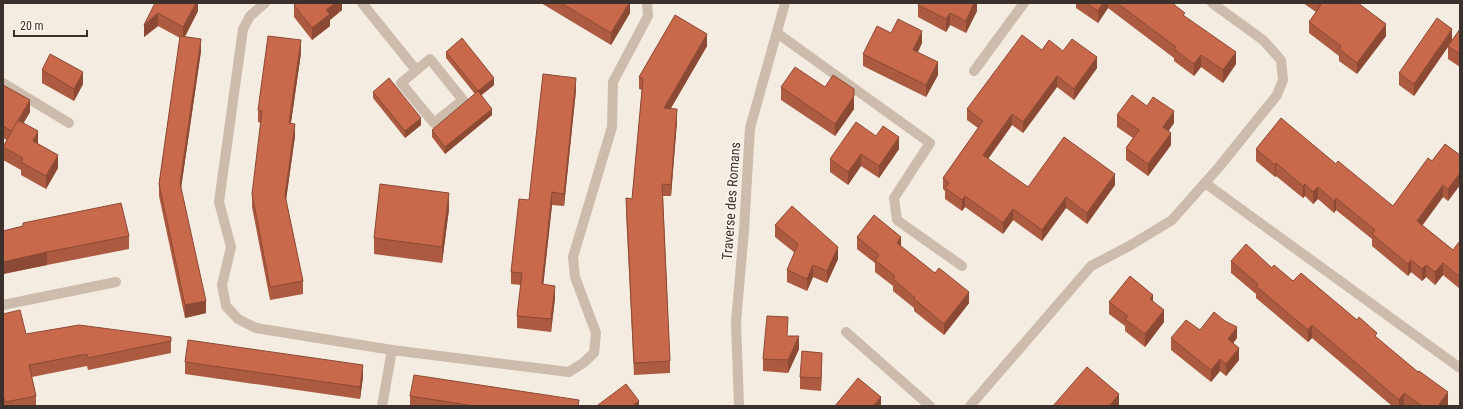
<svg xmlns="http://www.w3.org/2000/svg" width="1463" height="409" font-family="'Roboto Condensed',sans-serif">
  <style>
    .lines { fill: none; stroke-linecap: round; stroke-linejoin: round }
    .lane { stroke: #cdbbac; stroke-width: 10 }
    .street { stroke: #cdbbac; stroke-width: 10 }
    .wall { fill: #ac5a40 }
    .shaded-wall { fill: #8c4a34 }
    .building { fill: #c8694b; stroke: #8c4a34 }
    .labels { text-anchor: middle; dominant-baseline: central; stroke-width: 3; stroke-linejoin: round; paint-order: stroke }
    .street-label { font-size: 14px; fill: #3b302b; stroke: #fbf5ee }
  </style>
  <rect width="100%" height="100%" fill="#f4ebe1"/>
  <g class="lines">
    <g class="lane">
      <path d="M 362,3 L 416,70"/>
      <path d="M 777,33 L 930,143 L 894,198 L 897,220 L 962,266"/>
      <path d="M 430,59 L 463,100 L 434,123 L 401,83 Z"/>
      <path d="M 974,71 L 1024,3"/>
      <path d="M 3,83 L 69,123"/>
      <path d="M 1205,183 L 1460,368"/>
      <path d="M 3,305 L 116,282"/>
      <path d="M 846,332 L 930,406"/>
    </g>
    <g class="street">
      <path d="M 265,3 L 250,16 L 243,29 L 219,202 L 231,247 L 222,285 L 226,306 L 238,319 L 256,328 L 392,350"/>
      <path d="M 382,406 L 392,350 L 569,372 L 583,363 L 594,353 L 596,333 L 575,277 L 573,257 L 612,127 L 613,82 L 648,16 L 647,3"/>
      <path d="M 739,406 L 736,322 L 744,230 L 750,128 L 785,3"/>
      <path d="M 970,406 L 1091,266 L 1131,245 L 1172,220 L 1219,167 L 1277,95 L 1283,80 L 1281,60 L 1263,40 L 1212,3"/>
    </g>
  </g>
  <g class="wall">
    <path d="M 155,3 L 198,3 L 198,11 L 185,37 L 201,51 L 181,188 L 206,313 L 185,318 L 159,196 L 159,184 L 180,38 L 158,26 L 144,37 Z"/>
    <path d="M 342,3 L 342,10 L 330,20 L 330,26 L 312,40 L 294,17 L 294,5 Z"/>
    <path d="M 541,3 L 630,3 L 630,13 L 611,45 Z"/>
    <path d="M 977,3 L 977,11 L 966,33 L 950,25 L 946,32 L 918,17 L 918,5 Z"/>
    <path d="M 1076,3 L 1172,3 L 1185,17 L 1236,64 L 1223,83 L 1201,67 L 1194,76 L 1174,61 L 1174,58 L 1108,8 L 1098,23 L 1076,8 Z"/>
    <path d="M 1303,3 L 1358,3 L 1386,36 L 1357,74 L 1339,61 L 1339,56 L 1309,33 L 1309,22 L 1316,12 Z"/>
    <path d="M 1460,29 L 1460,67 L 1448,59 L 1448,46 Z"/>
    <path d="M 891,33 L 922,43 L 918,52 L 938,75 L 926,97 L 863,66 L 863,54 Z"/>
    <path d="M 1452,41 L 1414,96 L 1399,85 L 1399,73 Z"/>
    <path d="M 707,46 L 671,108 L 677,121 L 671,196 L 663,196 L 670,361 L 670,373 L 634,375 L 626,210 L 626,198 L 632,199 L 642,90 L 639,89 L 639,77 Z"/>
    <path d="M 1042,50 L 1063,51 L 1097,68 L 1074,100 L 1057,87 L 1023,133 L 1012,125 L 988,159 L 1028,187 L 1115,185 L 1087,224 L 1066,208 L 1042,241 L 1013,220 L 1003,234 L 965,207 L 962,211 L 945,199 L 945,191 L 943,189 L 943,178 L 978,128 L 967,120 L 967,109 Z"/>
    <path d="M 446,52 L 494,85 L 481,95 L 492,115 L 445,154 L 432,137 L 432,130 L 475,94 L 446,58 Z"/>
    <path d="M 301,53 L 291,123 L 295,136 L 286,200 L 303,281 L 303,294 L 270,300 L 252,207 L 252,194 L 261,123 L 258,122 L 258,110 Z"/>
    <path d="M 42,70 L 83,84 L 74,101 L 42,83 Z"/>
    <path d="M 3,85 L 30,112 L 23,123 L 38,144 L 58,168 L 46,189 L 21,175 L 21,170 L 3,160 L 3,146 L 7,140 L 3,138 Z"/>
    <path d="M 781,87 L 854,109 L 835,136 L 781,100 Z"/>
    <path d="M 576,90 L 564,206 L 552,205 L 543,285 L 555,298 L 551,332 L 517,328 L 517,316 L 521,285 L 511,284 L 511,272 L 529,200 Z"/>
    <path d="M 373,92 L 421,125 L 405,138 L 373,98 Z"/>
    <path d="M 1147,106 L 1174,123 L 1168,131 L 1171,145 L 1148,176 L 1126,160 L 1126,148 L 1133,138 L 1117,127 L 1117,115 Z"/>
    <path d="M 876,136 L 899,149 L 879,178 L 861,166 L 848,185 L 830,172 L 830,159 Z"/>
    <path d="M 1256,149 L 1336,164 L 1393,206 L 1432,161 L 1460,155 L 1460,185 L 1448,201 L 1443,197 L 1422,225 L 1453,250 L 1460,243 L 1460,289 L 1443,275 L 1435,285 L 1426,277 L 1422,281 L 1411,272 L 1408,276 L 1372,246 L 1372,239 L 1336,210 L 1334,213 L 1318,199 L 1313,204 L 1305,196 L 1303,198 L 1276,176 L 1275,177 L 1256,161 Z"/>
    <path d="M 449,209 L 442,263 L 374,254 L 374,238 Z"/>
    <path d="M 23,223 L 129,236 L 129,249 L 47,265 L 3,274 L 3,231 L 23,226 Z"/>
    <path d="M 775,225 L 838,259 L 827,283 L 813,277 L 807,291 L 787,282 L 787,270 L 795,253 L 775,237 Z"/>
    <path d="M 857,237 L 901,246 L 969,303 L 944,335 L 914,311 L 914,308 L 893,291 L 893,286 L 875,272 L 875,263 L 857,249 Z"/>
    <path d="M 1231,261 L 1272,268 L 1377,338 L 1448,404 L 1447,406 L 1405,406 L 1404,405 L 1404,406 L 1392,406 L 1312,338 L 1308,342 L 1256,298 L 1256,294 L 1231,273 Z"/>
    <path d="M 1153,301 L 1164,322 L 1145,347 L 1125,331 L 1125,326 L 1109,314 L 1109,302 Z"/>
    <path d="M 3,314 L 26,334 L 171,337 L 171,353 L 88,370 L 87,366 L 32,377 L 36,396 L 36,406 L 3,406 Z"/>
    <path d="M 1200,330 L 1237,338 L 1233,343 L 1239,360 L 1226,376 L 1220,371 L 1211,382 L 1171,350 L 1171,338 Z"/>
    <path d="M 788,336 L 799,349 L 788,373 L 763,371 L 763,359 Z"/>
    <path d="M 185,362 L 363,377 L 360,399 L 185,374 Z"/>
    <path d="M 822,365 L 821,391 L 800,389 L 800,377 Z"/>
    <path d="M 410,396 L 579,406 L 410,406 Z"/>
  </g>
  <g class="shaded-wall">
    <path d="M 196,3 L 198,3 L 198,11 L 183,39 L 183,27 Z"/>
    <path d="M 335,3 L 342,3 L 342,10 L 330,20 L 330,26 L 312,40 L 312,28 L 326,10 Z"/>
    <path d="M 629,3 L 630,3 L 630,13 L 611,45 L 611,33 Z"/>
    <path d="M 974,3 L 977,3 L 977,11 L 966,33 L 966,21 Z"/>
    <path d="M 1103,3 L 1108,3 L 1108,8 L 1098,23 L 1098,11 Z"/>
    <path d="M 158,13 L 158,26 L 144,37 L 144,25 Z"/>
    <path d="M 950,13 L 950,25 L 946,32 L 946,19 Z"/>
    <path d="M 1386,24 L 1386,36 L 1357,74 L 1357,63 Z"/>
    <path d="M 1452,29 L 1452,41 L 1414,96 L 1414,84 Z"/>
    <path d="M 922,31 L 922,43 L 913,62 L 913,50 Z"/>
    <path d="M 707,34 L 707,46 L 664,120 L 664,108 Z"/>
    <path d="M 201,39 L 201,51 L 180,195 L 180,183 Z"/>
    <path d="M 301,40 L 301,53 L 289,135 L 289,123 Z"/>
    <path d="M 1236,52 L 1236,64 L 1223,83 L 1223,70 Z"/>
    <path d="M 1201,55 L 1201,67 L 1194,76 L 1194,64 Z"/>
    <path d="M 1097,57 L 1097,68 L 1074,100 L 1074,89 Z"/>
    <path d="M 938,62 L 938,75 L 926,97 L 926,85 Z"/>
    <path d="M 83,72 L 83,84 L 74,101 L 74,89 Z"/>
    <path d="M 1057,76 L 1057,87 L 1023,133 L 1023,122 Z"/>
    <path d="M 494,78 L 494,85 L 478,98 L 478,91 Z"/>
    <path d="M 576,78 L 576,90 L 564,206 L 564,194 Z"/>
    <path d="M 854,96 L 854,109 L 835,136 L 835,124 Z"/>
    <path d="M 30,100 L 30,112 L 12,143 L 12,131 Z"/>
    <path d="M 492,109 L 492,115 L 445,154 L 445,147 Z"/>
    <path d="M 677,109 L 677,121 L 671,196 L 671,185 Z"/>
    <path d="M 1174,111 L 1174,123 L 1163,139 L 1163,127 Z"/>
    <path d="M 1012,114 L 1012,125 L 983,166 L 983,155 Z"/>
    <path d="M 421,118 L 421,125 L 405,138 L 405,131 Z"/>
    <path d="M 295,124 L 295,136 L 285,207 L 285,195 Z"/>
    <path d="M 38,131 L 38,144 L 33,141 Z"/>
    <path d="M 1171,133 L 1171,145 L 1148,176 L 1148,164 Z"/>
    <path d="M 899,137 L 899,149 L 879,178 L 879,166 Z"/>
    <path d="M 861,154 L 861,166 L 848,185 L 848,172 Z"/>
    <path d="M 58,155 L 58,168 L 46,189 L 46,176 Z"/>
    <path d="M 1276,163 L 1276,176 L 1275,177 L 1275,165 Z"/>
    <path d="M 1460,173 L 1460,185 L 1448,201 L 1448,189 Z"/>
    <path d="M 1115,174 L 1115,185 L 1087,224 L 1087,213 Z"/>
    <path d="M 1305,184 L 1305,196 L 1303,198 L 1303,186 Z"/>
    <path d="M 1443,185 L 1443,197 L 1417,233 L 1417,221 Z"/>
    <path d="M 1318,187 L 1318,199 L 1313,204 L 1313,192 Z"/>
    <path d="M 552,192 L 552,205 L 542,297 L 542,284 Z"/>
    <path d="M 449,193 L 449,209 L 442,263 L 442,247 Z"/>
    <path d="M 965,196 L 965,207 L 962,211 L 962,200 Z"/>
    <path d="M 1066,197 L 1066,208 L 1042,241 L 1042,230 Z"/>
    <path d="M 1336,198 L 1336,210 L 1334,213 L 1334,201 Z"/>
    <path d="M 1013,209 L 1013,220 L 1003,234 L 1003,223 Z"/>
    <path d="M 901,237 L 901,248 L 897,243 Z"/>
    <path d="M 838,247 L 838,259 L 827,283 L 827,271 Z"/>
    <path d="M 47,252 L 47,265 L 3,274 L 3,262 Z"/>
    <path d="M 1411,260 L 1411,272 L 1408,276 L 1408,264 Z"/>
    <path d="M 1443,263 L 1443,275 L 1435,285 L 1435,272 Z"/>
    <path d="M 813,265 L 813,277 L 807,291 L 807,279 Z"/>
    <path d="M 1426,265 L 1426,277 L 1422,281 L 1422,269 Z"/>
    <path d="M 555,286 L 555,298 L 551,332 L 551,319 Z"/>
    <path d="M 969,292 L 969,303 L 944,335 L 944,324 Z"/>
    <path d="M 1153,295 L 1153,307 L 1150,299 Z"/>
    <path d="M 206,301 L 206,313 L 185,318 L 185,305 Z"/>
    <path d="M 1164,310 L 1164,322 L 1145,347 L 1145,334 Z"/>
    <path d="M 1312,325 L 1312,338 L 1308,342 L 1308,330 Z"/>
    <path d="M 1237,327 L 1237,338 L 1228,350 L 1228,339 Z"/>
    <path d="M 799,336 L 799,349 L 788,373 L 788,360 Z"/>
    <path d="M 1239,348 L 1239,360 L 1226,376 L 1226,364 Z"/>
    <path d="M 822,353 L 822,365 L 821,391 L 821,378 Z"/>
    <path d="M 1220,359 L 1220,371 L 1211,382 L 1211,370 Z"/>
    <path d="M 363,365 L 363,377 L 360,399 L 360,387 Z"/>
    <path d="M 1448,392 L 1448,404 L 1447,406 L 1438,406 Z"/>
    <path d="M 1404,393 L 1404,406 L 1399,406 L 1399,400 Z"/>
    <path d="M 1119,394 L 1119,406 L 1109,406 Z"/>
    <path d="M 881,397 L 881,406 L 873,406 Z"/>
    <path d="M 639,401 L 639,406 L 632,406 Z"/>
  </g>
  <g class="building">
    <path d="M 155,3 L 196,3 L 183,27 L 158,13 L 144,25 Z"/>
    <path d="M 296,3 L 335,3 L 326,10 L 330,14 L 312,28 L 294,5 Z"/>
    <path d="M 561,3 L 629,3 L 611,33 Z"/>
    <path d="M 919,3 L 974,3 L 966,21 L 950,13 L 946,19 L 918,5 Z"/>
    <path d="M 1086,3 L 1103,3 L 1098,11 Z"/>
    <path d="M 1117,3 L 1172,3 L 1185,13 L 1183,15 L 1236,52 L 1223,70 L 1201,55 L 1194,64 L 1174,49 L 1176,47 Z"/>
    <path d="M 1318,3 L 1358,3 L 1386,24 L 1357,63 L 1339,49 L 1341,46 L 1309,22 L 1321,5 Z"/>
    <path d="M 675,15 L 707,34 L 664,108 L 677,109 L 671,185 L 662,184 L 670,361 L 634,363 L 626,198 L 632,199 L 643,79 L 639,77 Z"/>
    <path d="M 1437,18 L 1452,29 L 1414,84 L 1399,73 Z"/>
    <path d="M 898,19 L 922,31 L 913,50 L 938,62 L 926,85 L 863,54 L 877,26 L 891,33 Z"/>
    <path d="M 1460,29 L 1460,54 L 1448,46 Z"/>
    <path d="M 1022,35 L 1042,50 L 1049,40 L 1063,51 L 1072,39 L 1097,57 L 1074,89 L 1057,76 L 1023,122 L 1012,114 L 983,155 L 1028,187 L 1064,137 L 1115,174 L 1087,213 L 1066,197 L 1042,230 L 1013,209 L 1003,223 L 965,196 L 962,200 L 945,188 L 949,183 L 943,178 L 983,121 L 967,109 Z"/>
    <path d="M 180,36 L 201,39 L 180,183 L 206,301 L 185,305 L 159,184 Z"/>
    <path d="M 268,36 L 301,40 L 289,123 L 295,124 L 285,195 L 303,281 L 270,287 L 252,194 L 262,111 L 258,110 Z"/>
    <path d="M 462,38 L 494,78 L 478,91 L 446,52 Z"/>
    <path d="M 50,54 L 83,72 L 74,89 L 42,70 Z"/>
    <path d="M 795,67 L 825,87 L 833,75 L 854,89 L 854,96 L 835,124 L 781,87 Z"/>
    <path d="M 543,74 L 576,78 L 564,194 L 552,192 L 542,284 L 555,286 L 551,319 L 517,316 L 522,273 L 511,272 L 519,199 L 529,200 Z"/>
    <path d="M 389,78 L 421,118 L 405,131 L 373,92 Z"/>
    <path d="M 3,85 L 30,100 L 12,131 L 3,126 Z"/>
    <path d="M 478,91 L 492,109 L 445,147 L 432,130 Z"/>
    <path d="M 1132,95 L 1147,106 L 1153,97 L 1174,111 L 1163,127 L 1171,133 L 1148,164 L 1126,148 L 1139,130 L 1117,115 Z"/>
    <path d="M 1281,118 L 1336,164 L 1338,161 L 1393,206 L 1428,158 L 1432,161 L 1445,144 L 1460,155 L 1460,173 L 1448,189 L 1443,185 L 1417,221 L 1453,250 L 1459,242 L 1460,243 L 1460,277 L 1443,263 L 1435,272 L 1426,265 L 1422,269 L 1411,260 L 1408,264 L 1372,234 L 1375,230 L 1336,198 L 1334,201 L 1318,187 L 1313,192 L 1305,184 L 1303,186 L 1276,163 L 1275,165 L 1256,149 Z"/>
    <path d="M 18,120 L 38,131 L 33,141 L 58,155 L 46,176 L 21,162 L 23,158 L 3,147 Z"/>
    <path d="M 856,122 L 876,136 L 883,126 L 899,137 L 879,166 L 861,154 L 848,172 L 830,159 Z"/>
    <path d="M 380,184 L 449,193 L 442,247 L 374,238 Z"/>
    <path d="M 121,203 L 129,236 L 47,252 L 3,262 L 3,231 L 23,226 L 23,223 Z"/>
    <path d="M 792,206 L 838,247 L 827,271 L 813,265 L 807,279 L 787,270 L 798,244 L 775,225 Z"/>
    <path d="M 874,215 L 901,237 L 897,243 L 935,273 L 939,268 L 969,292 L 944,324 L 914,299 L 915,298 L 893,279 L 895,276 L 875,260 L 879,255 L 857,237 Z"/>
    <path d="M 1246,244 L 1272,268 L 1274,265 L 1293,281 L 1301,273 L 1357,320 L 1359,317 L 1377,333 L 1375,336 L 1418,372 L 1419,371 L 1448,392 L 1438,406 L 1422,406 L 1404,393 L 1399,400 L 1312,325 L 1308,330 L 1256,286 L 1258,284 L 1231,261 Z"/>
    <path d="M 1130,276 L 1153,295 L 1150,299 L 1164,310 L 1145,334 L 1125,319 L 1128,316 L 1109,302 Z"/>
    <path d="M 20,310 L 26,334 L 79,325 L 171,337 L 171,341 L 88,358 L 87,354 L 29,365 L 36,396 L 5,402 L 3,395 L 3,314 Z"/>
    <path d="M 1214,312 L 1225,321 L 1237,327 L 1228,339 L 1239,348 L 1226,364 L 1220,359 L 1211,370 L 1171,338 L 1186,320 L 1200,330 Z"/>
    <path d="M 767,316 L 788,317 L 787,336 L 799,336 L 788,360 L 763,359 Z"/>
    <path d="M 188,340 L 363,365 L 360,387 L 185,362 Z"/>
    <path d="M 802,351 L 822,353 L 821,378 L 800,377 Z"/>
    <path d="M 1087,367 L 1119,394 L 1109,406 L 1053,406 Z"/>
    <path d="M 414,375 L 579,400 L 578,406 L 474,406 L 410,396 Z"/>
    <path d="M 858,378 L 881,397 L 873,406 L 835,406 Z"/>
    <path d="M 626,384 L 639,401 L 632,406 L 599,406 L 598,405 Z"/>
  </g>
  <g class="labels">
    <g class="street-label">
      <text transform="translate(731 201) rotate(-86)">Traverse des Romans</text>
    </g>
  </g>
  <rect width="1463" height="409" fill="none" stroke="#3b302b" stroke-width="8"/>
  <path d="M14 30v6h73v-6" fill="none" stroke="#3b302b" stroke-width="2"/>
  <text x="20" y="30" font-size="12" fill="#3b302b" stroke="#fbf5ee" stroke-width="3" paint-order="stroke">20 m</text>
</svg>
